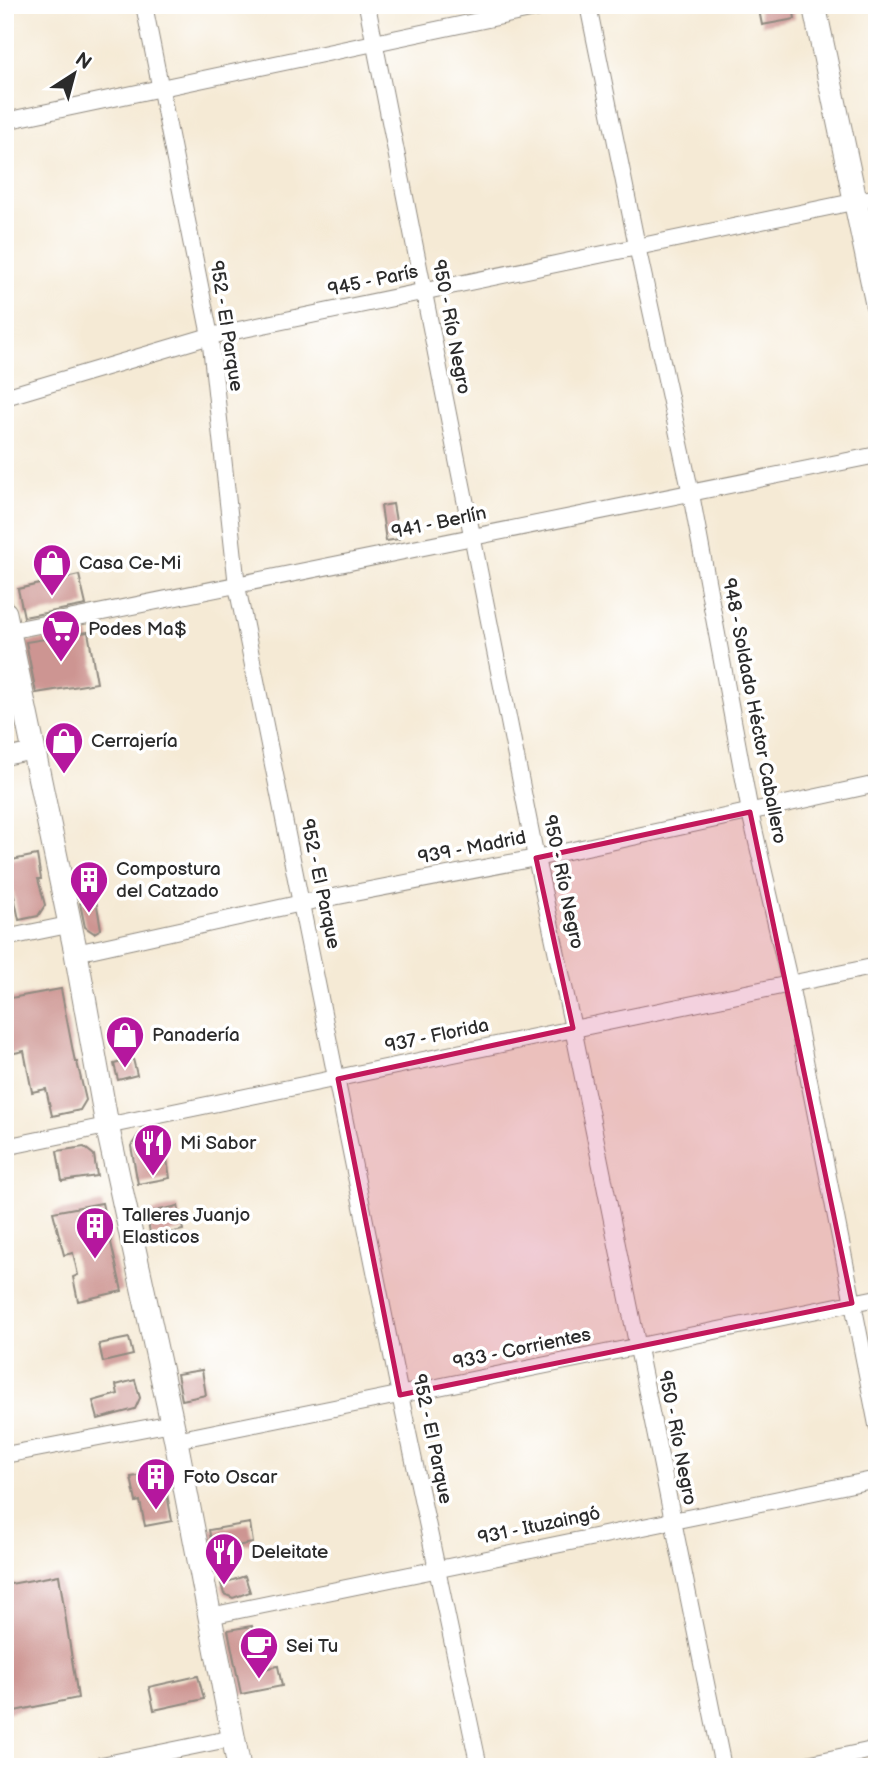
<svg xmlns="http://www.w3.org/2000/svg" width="882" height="1772" font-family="'Balsamiq Sans',sans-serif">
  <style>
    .building { fill: #cd9592 }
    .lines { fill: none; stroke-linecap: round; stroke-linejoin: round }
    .street-casing { stroke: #908a80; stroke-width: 18 }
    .secondary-casing { stroke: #908a80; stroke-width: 25 }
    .street { stroke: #fff; stroke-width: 16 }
    .secondary { stroke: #fff; stroke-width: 23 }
    .marked { fill: #c2185b; fill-opacity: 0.2; stroke: #c2185b; stroke-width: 5; stroke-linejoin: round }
    .labels { text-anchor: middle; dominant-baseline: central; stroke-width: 7; stroke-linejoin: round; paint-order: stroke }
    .street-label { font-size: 19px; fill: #2b2b2b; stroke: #fff }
    .poi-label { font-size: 19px; fill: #2b2b2b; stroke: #fff; text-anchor: start }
  </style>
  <rect width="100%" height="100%" fill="#fff"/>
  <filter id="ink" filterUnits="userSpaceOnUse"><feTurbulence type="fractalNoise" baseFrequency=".0143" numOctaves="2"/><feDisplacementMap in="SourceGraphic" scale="14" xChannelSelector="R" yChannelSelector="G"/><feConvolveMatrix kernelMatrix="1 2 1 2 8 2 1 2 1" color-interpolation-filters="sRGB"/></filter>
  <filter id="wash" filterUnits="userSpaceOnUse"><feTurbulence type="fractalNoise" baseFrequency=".00686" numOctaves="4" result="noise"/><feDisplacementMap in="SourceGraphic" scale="28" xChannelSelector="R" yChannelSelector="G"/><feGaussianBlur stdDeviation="1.57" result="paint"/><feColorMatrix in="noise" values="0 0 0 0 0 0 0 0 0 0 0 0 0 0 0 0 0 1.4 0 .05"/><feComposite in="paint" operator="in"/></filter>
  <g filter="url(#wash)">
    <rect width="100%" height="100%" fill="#f5ead5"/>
    <g id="blocks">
      <g class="building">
        <path d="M 758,5 L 793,5 L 795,19 L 762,25 Z"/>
        <path d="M 393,504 L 399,539 L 386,541 L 381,506 Z"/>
        <path d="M 79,575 L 86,605 L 24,617 L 18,589 Z"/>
        <path d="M 88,632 L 97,683 L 36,693 L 26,642 Z"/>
        <path d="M 37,855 L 41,879 L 38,879 L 45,905 L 38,916 L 19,920 L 7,861 Z"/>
        <path d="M 96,900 L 101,929 L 94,933 L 85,927 L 80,903 Z"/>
        <path d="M 61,989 L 75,1062 L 77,1062 L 86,1100 L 80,1110 L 52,1116 L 46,1089 L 32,1092 L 24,1051 L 5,1055 L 5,999 Z"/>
        <path d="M 133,1059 L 137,1075 L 118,1080 L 114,1064 Z"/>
        <path d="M 162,1131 L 170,1178 L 138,1184 L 131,1146 L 139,1134 Z"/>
        <path d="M 84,1147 L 94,1155 L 97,1176 L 62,1181 L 57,1151 Z"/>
        <path d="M 102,1203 L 122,1291 L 78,1301 L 73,1277 L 78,1275 L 73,1253 L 64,1255 L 53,1212 Z"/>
        <path d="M 178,1206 L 183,1230 L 151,1237 L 146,1213 Z"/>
        <path d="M 129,1338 L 133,1355 L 103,1362 L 99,1344 Z"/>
        <path d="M 202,1370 L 206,1395 L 182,1400 L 177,1374 Z"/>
        <path d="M 135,1380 L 140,1398 L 135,1409 L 98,1419 L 93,1401 L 118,1394 L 116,1385 Z"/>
        <path d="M 163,1472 L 172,1521 L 145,1526 L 140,1501 L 136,1502 L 131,1477 Z"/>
        <path d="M 250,1523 L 253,1543 L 213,1550 L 209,1530 Z"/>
        <path d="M 59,1575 L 78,1698 L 5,1713 L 5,1585 Z"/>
        <path d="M 245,1576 L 250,1592 L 233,1598 L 224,1594 L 221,1584 Z"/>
        <path d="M 252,1626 L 259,1670 L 278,1666 L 282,1686 L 241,1694 L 228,1630 Z"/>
        <path d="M 198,1676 L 204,1699 L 154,1710 L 149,1687 Z"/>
      </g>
    </g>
  </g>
  <g filter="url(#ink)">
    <use href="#blocks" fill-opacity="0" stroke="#908a80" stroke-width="2"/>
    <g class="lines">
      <g class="street-casing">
        <g id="street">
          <path d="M 144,5 L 210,336 L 237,586 L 400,1395 L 479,1767"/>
          <path d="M 367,5 L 536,858 L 573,1028 L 723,1767"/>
          <path d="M 588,5 L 637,246 L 691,494 L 750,812 L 790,984 L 877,1425"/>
          <path d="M 5,121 L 554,5"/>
          <path d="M 5,397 L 210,336 L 877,197"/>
          <path d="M 9,631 L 877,455"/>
          <path d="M 5,757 L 34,751"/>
          <path d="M 5,938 L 68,925"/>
          <path d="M 76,953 L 302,903 L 536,858 L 877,784"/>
          <path d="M 5,1147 L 877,966"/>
          <path d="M 176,1440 L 877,1298"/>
          <path d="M 5,1455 L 172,1423"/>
          <path d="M 210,1616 L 877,1479"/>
          <path d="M 92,1767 L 233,1738"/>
          <path d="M 793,1767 L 877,1749"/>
        </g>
      </g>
      <g class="secondary-casing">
        <g id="secondary">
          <path d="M 814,5 L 877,304"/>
          <path d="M 5,613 L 76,953 L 107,1125 L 175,1436 L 239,1767"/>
        </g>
      </g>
      <use href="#street" class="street"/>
      <use href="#secondary" class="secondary"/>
    </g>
  </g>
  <path class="marked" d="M 750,812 L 852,1303 L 400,1395 L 338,1079 L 573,1028 L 536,858 Z"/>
  <defs>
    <g id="shop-pin" transform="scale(2.0125)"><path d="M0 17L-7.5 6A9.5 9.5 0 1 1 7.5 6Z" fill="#b5179e" stroke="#fff"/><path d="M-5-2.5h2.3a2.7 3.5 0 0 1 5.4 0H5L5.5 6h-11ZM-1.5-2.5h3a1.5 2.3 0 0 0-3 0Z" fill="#fff"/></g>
    <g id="supermarket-pin" transform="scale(2.0125)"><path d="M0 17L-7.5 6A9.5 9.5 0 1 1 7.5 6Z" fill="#b5179e" stroke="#fff"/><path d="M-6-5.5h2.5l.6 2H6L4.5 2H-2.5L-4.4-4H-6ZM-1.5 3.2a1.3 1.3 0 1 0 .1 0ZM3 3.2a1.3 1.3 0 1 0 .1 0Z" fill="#fff"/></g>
    <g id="building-pin" transform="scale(2.0125)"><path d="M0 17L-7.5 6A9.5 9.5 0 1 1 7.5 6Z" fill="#b5179e" stroke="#fff"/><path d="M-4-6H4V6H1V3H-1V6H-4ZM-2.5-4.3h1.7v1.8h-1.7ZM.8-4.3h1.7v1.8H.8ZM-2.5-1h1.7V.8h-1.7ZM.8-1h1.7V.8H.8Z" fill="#fff"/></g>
    <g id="restaurant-pin" transform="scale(2.0125)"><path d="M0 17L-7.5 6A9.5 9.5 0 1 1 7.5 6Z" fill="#b5179e" stroke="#fff"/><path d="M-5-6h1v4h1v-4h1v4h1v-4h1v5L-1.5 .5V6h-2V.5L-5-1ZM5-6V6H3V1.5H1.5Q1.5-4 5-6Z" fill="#fff"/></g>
    <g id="cafe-pin" transform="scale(2.0125)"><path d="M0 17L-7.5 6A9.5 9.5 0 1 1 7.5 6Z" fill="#b5179e" stroke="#fff"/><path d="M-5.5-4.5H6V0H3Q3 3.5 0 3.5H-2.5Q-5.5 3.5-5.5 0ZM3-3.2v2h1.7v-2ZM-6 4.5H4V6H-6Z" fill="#fff"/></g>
  </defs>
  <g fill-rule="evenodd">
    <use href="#shop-pin" x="52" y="563"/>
    <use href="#supermarket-pin" x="61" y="629"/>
    <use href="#shop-pin" x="64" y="741"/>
    <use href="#building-pin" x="89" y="880"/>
    <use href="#shop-pin" x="125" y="1035"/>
    <use href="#restaurant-pin" x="153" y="1143"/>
    <use href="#building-pin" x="95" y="1226"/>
    <use href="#building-pin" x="156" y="1477"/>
    <use href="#restaurant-pin" x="224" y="1552"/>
    <use href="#cafe-pin" x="259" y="1646"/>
  </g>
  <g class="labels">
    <g class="street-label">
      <text transform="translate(373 281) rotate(-12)">945 - París</text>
      <text transform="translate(226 326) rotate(81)">952 - El Parque</text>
      <text transform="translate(451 327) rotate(79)">950 - Río Negro</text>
      <text transform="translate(439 523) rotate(-12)">941 - Berlín</text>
      <text transform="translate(754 711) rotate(79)">948 - Soldado Héctor Caballero</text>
      <text transform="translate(472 848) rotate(-11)">939 - Madrid</text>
      <text transform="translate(563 882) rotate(78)">950 - Río Negro</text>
      <text transform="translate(320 884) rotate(78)">952 - El Parque</text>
      <text transform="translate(437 1036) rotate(-12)">937 - Florida</text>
      <text transform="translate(522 1349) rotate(-12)">933 - Corrientes</text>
      <text transform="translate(677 1438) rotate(79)">950 - Río Negro</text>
      <text transform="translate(432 1439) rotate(78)">952 - El Parque</text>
      <text transform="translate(539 1526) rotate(-12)">931 - Ituzaingó</text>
    </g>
    <g class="poi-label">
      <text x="79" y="563">Casa Ce-Mi</text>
      <text x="88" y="629">Podes Ma$</text>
      <text x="91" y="741">Cerrajería</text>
      <text x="116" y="869">Compostura<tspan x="116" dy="22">del Catzado</tspan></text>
      <text x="152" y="1035">Panadería</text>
      <text x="180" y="1143">Mi Sabor</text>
      <text x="122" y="1215">Talleres Juanjo<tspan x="122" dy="22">Elasticos</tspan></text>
      <text x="183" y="1477">Foto Oscar</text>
      <text x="251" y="1552">Deleitate</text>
      <text x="286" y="1646">Sei Tu</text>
    </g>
  </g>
  <rect width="882" height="1772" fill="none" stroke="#fff" stroke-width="28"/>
  <g transform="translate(74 74) rotate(36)" stroke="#ffffff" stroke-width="5" paint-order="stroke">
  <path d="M0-5L12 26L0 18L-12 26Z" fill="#2b2b2b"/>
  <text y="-10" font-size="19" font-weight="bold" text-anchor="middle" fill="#2b2b2b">N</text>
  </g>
</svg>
